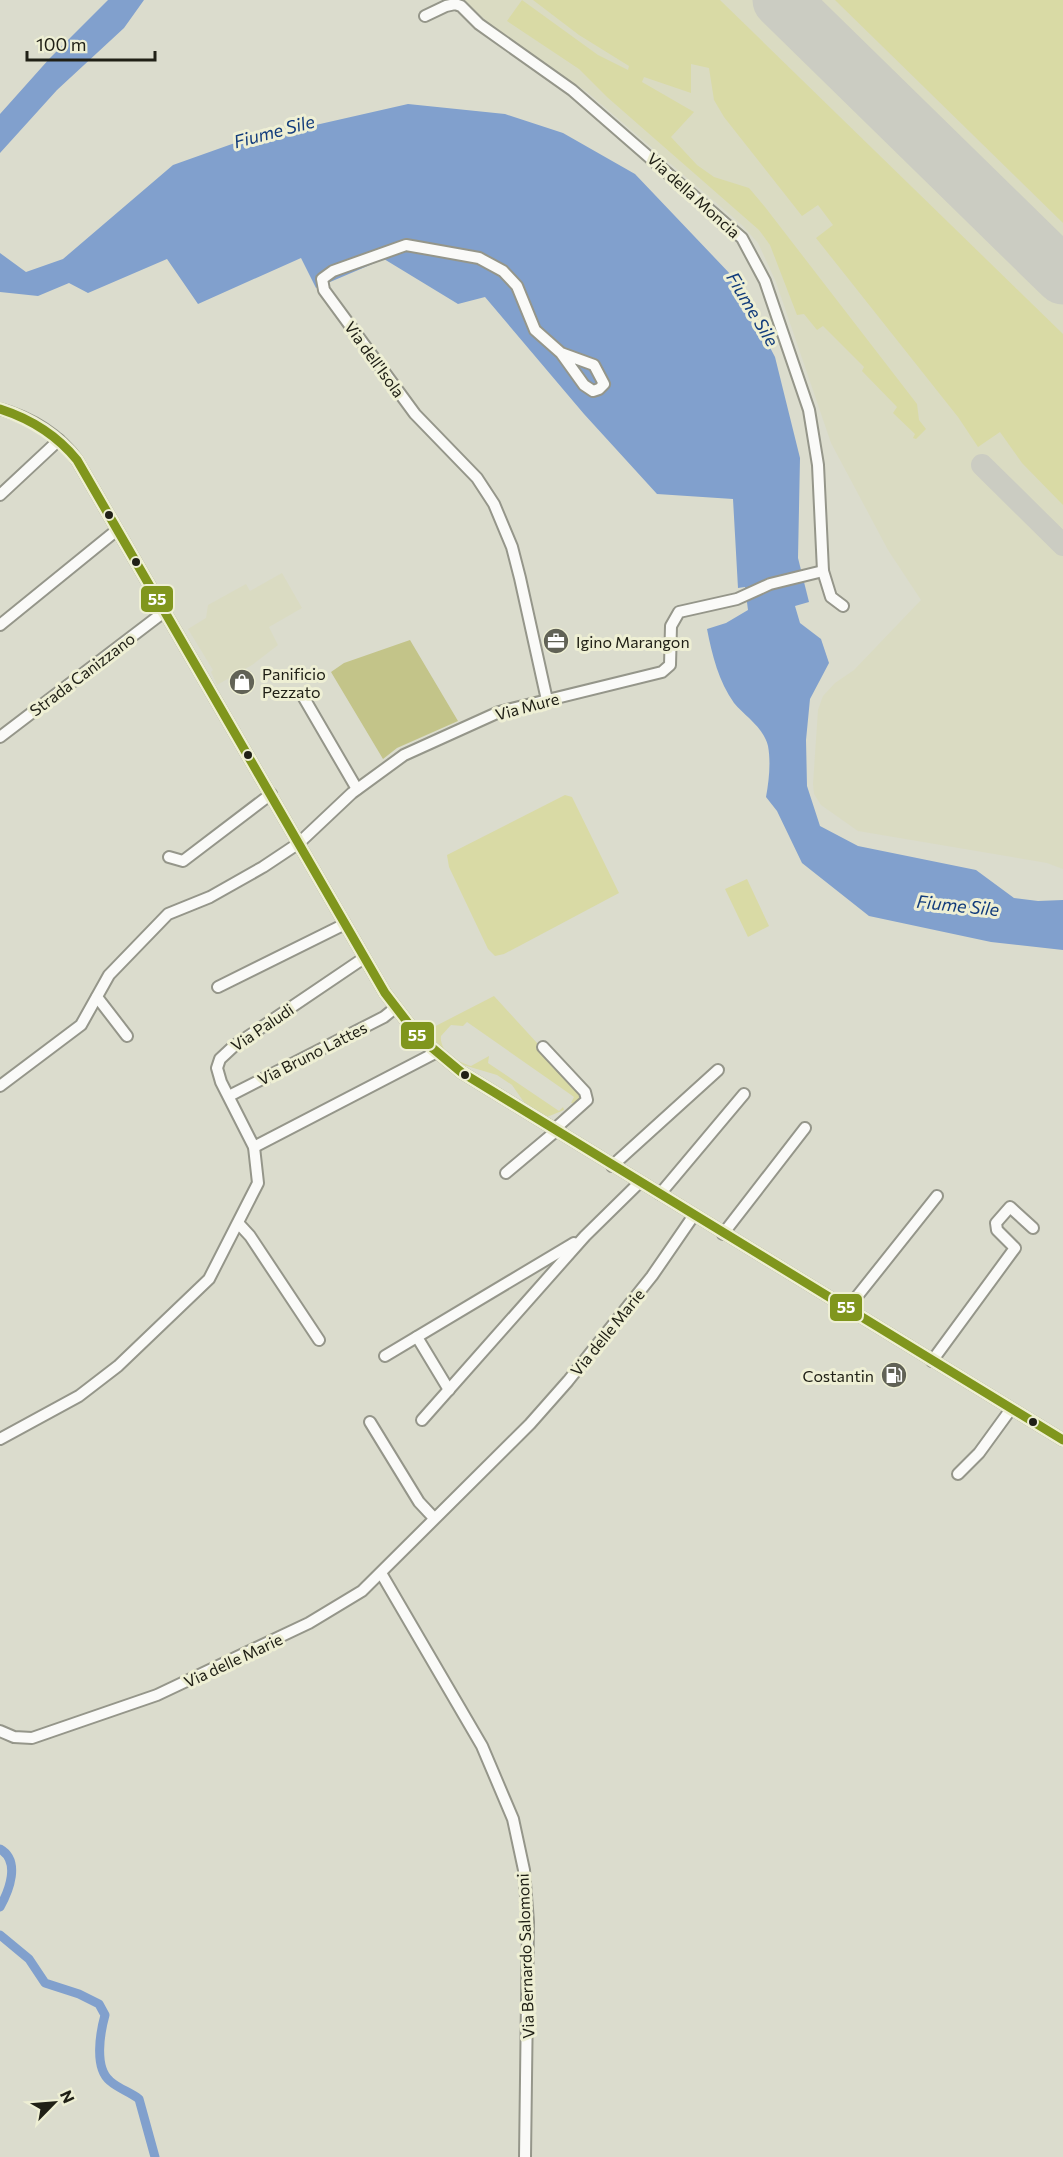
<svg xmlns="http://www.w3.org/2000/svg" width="1063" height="2157" font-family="Commissioner,sans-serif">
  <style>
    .built { fill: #dadbc2 }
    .green { fill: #d9daa5 }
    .forest { fill: #c3c489 }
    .water { fill: #81a0cd }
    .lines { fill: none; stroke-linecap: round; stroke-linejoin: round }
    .canal { stroke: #81a0cd; stroke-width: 9 }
    .taxiway { stroke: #cbccc2; stroke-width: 22 }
    .runway { stroke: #cbccc2; stroke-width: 57 }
    .minor-casing { stroke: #95968a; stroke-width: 14 }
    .minor { stroke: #fafaf8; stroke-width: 10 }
    .bus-1-casing { stroke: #eeefd4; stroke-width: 14 }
    .bus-1 { stroke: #80961d; stroke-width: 9 }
    .bus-dot { fill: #202016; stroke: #eeefd4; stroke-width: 2 }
    .labels { text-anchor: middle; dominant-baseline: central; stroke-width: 6; stroke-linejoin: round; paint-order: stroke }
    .street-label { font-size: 16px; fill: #202016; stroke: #eeefd4 }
    .poi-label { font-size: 16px; fill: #202016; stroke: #eeefd4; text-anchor: start }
    .water-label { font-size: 18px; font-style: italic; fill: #113b7b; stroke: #eeefd4 }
    .line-badge { stroke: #eeefd4; stroke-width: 2 }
    .badge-label { font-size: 16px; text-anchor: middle; font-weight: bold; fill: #fff }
  </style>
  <rect width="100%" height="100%" fill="#dbdccd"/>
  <g class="built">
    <path d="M 464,0 L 1063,0 L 1063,869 L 1047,863 L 858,831 L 821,805 L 814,794 L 813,784 L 818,710 L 823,696 L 835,683 L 854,670 L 921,600 L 888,550 L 831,443 L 776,282 L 758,243 L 742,225 L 587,92 L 492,26 Z"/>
    <path d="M 282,573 L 302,608 L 269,627 L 278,645 L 252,665 L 217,685 L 211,672 L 213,670 L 188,629 L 206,618 L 208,605 L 246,584 L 250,591 Z"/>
  </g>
  <g class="green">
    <path d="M 522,0 L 598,55 L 628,70 L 629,66 L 579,35 L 533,0 L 720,0 L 1063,334 L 1063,505 L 1022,463 L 1000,432 L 978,447 L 958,417 L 816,238 L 833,225 L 818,205 L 802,216 L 724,117 L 714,100 L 709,68 L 691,64 L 691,93 L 644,77 L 642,82 L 694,112 L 671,137 L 697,165 L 714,177 L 749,188 L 765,207 L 917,404 L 919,420 L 926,429 L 916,439 L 913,438 L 915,434 L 893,413 L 897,407 L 862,371 L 864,367 L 823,326 L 817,330 L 804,314 L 797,315 L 770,245 L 759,230 L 607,97 L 579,69 L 507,21 Z"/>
    <path d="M 835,0 L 1063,0 L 1063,223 Z"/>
    <path d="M 565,795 L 572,797 L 619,893 L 504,954 L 495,956 L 488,949 L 449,867 L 447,855 Z"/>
    <path d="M 747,879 L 769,926 L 748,937 L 725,889 Z"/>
    <path d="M 494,996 L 581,1091 L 583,1098 L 576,1104 L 571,1103 L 574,1097 L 567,1092 L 467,1022 L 463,1026 L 451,1025 L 441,1036 C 439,1051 458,1062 471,1066 L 489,1056 L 488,1063 L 559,1111 L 563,1107 L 564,1110 L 547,1117 L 526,1105 L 512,1085 L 497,1075 L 460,1064 L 424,1032 Z"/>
  </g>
  <path class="forest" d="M 410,640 L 458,721 L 397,748 L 383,759 L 331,672 L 344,663 Z"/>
  <g class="water">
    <path d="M 108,0 L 144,0 L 124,28 L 57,90 L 0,153 L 0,114 L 50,58 Z"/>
    <path d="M 408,104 L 505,114 L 563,133 L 635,174 L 733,277 L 775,357 L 800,458 L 798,558 L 809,602 L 795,606 L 800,623 L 821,639 L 829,663 L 810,699 L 806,740 L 807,786 L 820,826 L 858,846 L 976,870 L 1014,898 L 1038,901 L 1063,900 L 1063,950 L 991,942 L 869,916 L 802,863 L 777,811 L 766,797 C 769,781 771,762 768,746 C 764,728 745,716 734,703 C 719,682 712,655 707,629 L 726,623 L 748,610 L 745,587 L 738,588 L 733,499 L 657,494 L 584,414 L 485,297 L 458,304 L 384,259 L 316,288 L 301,258 L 198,304 L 167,259 L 88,293 L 69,283 L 38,296 L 0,292 L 0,253 L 26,272 L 63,259 L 173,165 L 232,144 Z"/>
  </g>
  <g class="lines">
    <g class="canal">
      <path d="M 0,1849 C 21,1861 9,1891 0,1907"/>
      <path d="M 0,1935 L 29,1959 L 45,1983 L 79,1994 L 99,2004 L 105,2015 C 100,2033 94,2068 110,2081 C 119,2089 130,2092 139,2099 L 155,2157"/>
    </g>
    <path class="taxiway" d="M 982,465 L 1063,545"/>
    <path class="runway" d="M 781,0 L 1063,276"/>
    <g class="minor-casing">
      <g id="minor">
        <path d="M 425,16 L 446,6 L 455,4 L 461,6 L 479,24 L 572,90 L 742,238 L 765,281 L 809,410 L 818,465 L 823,571 L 831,597 L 843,606"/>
        <path d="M 0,409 C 31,418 58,434 77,460 L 385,993 L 418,1036 L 461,1072 L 1063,1440"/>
        <path d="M 0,495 L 59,440"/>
        <path d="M 0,625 L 117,530"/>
        <path d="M 304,698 L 357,789"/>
        <path d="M 547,700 L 520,578 L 512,547 L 494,504 L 477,478 L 415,414 L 324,290 L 322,279 L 333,271 L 406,245 L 479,258 L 503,271 L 517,286 L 535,330 L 561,353 L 584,385 L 593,391 L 599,389 L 604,384 L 594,365 L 561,353"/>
        <path d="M 0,737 L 164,612"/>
        <path d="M 169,857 L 183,861 L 271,794"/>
        <path d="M 218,987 L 345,924"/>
        <path d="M 97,997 L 127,1036"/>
        <path d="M 0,1086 L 81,1025 L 109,975 L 168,914 L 210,897 L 263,867 L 299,843 L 352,793 L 404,755 L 499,712 L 662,672 L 670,665 L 671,626 L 679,612 L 737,599 L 770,584 L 823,571"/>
        <path d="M 229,1096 L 384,1017 L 395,1008"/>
        <path d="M 254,1147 L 435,1053"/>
        <path d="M 612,1166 L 718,1070"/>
        <path d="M 506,1173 L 556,1131 L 558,1126 L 587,1100 L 585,1092 L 543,1047"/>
        <path d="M 660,1194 L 744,1094"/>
        <path d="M 239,1224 L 250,1236 L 319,1340"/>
        <path d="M 723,1234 L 805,1128"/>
        <path d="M 847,1309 L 937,1196"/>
        <path d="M 417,1337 L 449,1390"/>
        <path d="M 385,1356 L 574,1243"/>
        <path d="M 932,1361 L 1015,1248 L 997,1230 L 996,1223 L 1010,1207 L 1033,1228"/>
        <path d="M 422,1420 L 585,1236 L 640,1182"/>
        <path d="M 370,1422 L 419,1502 L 434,1518"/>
        <path d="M 0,1439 L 79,1396 L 118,1366 L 209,1279 L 258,1183 L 254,1147 L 221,1082 L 217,1068 L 220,1059 L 234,1046 L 364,958"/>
        <path d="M 958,1474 L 979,1453 L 1011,1409"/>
        <path d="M 381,1573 L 482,1746 L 513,1819 L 524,1870 L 528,1922 L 525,2157"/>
        <path d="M 0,1731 L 14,1737 L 32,1738 L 157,1695 L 309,1623 L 362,1591 L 530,1424 L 568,1381 L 652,1276 L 694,1215"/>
      </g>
    </g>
    <use href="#minor" class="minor"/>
    <g class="bus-1-casing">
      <path id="bus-1" d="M 0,409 C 31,419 56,434 77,460 L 385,993 L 418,1036 L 461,1072 L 1063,1440"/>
    </g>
    <use href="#bus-1" class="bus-1"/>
  </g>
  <defs>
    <g id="office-disc" transform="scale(1.35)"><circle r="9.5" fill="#616256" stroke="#eeefd4"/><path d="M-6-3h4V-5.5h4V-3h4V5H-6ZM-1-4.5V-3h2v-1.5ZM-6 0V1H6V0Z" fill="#fff"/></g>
    <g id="shop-disc" transform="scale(1.35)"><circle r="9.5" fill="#616256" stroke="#eeefd4"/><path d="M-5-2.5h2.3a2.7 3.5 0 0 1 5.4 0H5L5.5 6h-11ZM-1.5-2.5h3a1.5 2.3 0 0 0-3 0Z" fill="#fff"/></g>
    <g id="fuel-disc" transform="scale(1.35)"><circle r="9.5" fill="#616256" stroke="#eeefd4"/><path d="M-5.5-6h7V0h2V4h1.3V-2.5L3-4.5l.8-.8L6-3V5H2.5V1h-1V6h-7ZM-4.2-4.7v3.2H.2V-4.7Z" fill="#fff"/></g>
  </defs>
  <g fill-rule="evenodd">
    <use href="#office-disc" x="556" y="641"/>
    <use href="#shop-disc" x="242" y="682"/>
    <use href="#fuel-disc" x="894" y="1375"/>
  </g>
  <g class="bus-dot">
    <circle cx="109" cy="515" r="5"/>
    <circle cx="136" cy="562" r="5"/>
    <circle cx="248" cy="755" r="5"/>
    <circle cx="465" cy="1075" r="5"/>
    <circle cx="1033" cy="1422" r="5"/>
  </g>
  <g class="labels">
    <g class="street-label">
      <text transform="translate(694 195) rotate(42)">Via della Moncia</text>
      <text transform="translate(375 359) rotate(54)">Via dell'Isola</text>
      <text transform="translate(82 674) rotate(-37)">Strada Canizzano</text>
      <text transform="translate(527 706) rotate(-15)">Via Mure</text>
      <text transform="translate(262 1027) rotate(-34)">Via Paludi</text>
      <text transform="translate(312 1053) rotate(-27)">Via Bruno Lattes</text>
      <text transform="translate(607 1332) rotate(-51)">Via delle Marie</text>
      <text transform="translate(233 1660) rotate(-25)">Via delle Marie</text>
      <text transform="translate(525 1956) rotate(-92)">Via Bernardo Salomoni</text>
    </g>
    <g class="poi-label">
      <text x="576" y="641">Igino Marangon</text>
      <text x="262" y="673">Panificio<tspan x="262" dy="18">Pezzato</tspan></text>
      <text x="874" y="1375" text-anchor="end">Costantin</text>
    </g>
    <g class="water-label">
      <text transform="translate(274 131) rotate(-15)">Fiume Sile</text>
      <text transform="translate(753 309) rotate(59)">Fiume Sile</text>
      <text transform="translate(958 905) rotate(6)">Fiume Sile</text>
    </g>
  </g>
  <g class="line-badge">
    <rect x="140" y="585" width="34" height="28" rx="6" fill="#80961d"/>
    <rect x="400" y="1021" width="35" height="29" rx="6" fill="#80961d"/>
    <rect x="829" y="1293" width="34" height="29" rx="6" fill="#80961d"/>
  </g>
  <g class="badge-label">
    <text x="157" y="605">55</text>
    <text x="417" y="1041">55</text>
    <text x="846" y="1313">55</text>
  </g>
  <g transform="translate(54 2103) rotate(65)" stroke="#eeefd4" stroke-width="4.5" paint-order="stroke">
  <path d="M0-4.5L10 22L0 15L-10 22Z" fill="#202016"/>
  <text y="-9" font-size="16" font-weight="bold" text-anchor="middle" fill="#202016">N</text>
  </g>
  <path d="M27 51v9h128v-9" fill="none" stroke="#202016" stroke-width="3"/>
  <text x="36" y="51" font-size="18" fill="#202016" stroke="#eeefd4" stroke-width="4.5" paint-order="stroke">100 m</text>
</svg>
